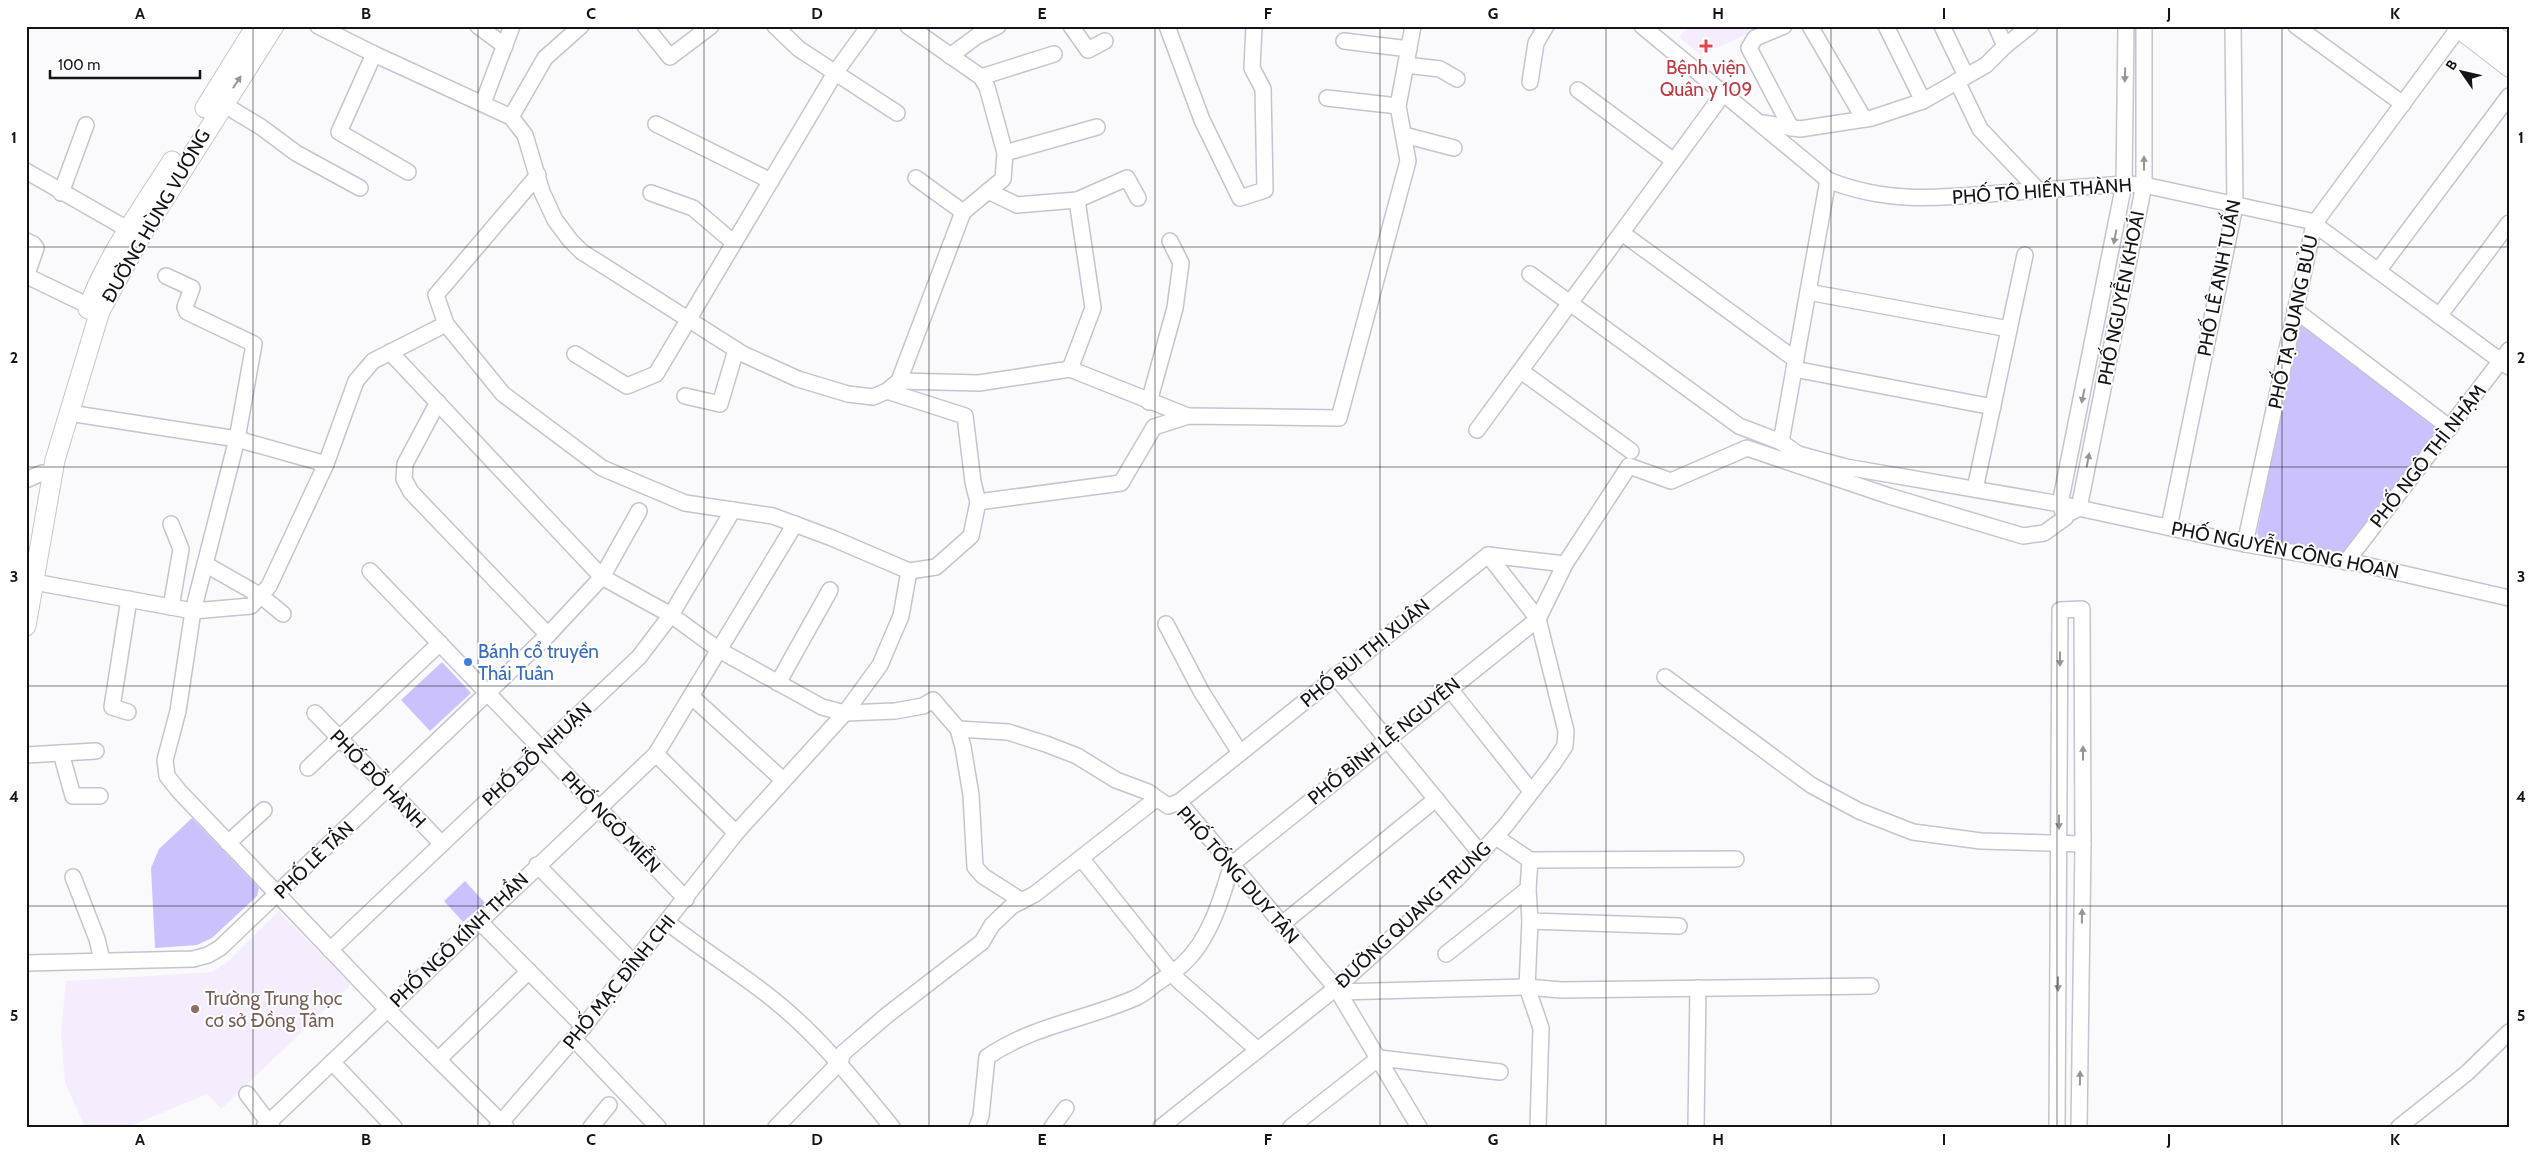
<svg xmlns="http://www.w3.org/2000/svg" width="2535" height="1153" font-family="Cabin,sans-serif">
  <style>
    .education { fill: #f5edfe }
    .medical { fill: #f5edfd }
    .green { fill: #cbc2fd }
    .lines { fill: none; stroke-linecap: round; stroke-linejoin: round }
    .minor-casing { stroke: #c5c3d1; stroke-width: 18 }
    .major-casing { stroke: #c5c3d1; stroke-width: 21 }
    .minor { stroke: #fff; stroke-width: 15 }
    .major { stroke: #fff; stroke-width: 19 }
    .oneway { fill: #959597 }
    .grid { fill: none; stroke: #141318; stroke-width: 1; stroke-opacity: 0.55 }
    .health-dot { fill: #e0444e; stroke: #fff; stroke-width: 2 }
    .shop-dot { fill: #3f7fe0; stroke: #fff; stroke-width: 2 }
    .education-dot { fill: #8d6e63; stroke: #fff; stroke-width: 2 }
    .labels { text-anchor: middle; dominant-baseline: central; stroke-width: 4; stroke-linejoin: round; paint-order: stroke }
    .health-label { font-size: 19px; fill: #be3a42; stroke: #fff }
    .street-label { font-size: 19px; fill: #141318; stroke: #fff }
    .shop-label { font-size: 19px; fill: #366cbe; stroke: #fff; text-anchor: start }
    .education-label { font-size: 19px; fill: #785e54; stroke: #fff; text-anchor: start }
    .neatline { fill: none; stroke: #141318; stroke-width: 2 }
    .grid-label { font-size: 16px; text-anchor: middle; font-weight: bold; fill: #141318 }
  </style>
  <rect width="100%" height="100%" fill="#fafafd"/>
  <path class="education" d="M 279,911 L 351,985 L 221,1109 L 207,1094 L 128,1127 L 85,1127 L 65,1083 L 61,1033 L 66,981 L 212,972 L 226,963 Z"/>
  <path class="medical" d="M 1689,26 L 1765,26 L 1701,55 L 1679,37 Z"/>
  <g class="green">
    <path d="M 2305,324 L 2441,427 L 2342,556 L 2260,539 L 2257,533 L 2295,335 L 2298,328 Z"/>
    <path d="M 442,662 L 471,693 L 430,731 L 401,700 Z"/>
    <path d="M 192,818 L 259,888 L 257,896 L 212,938 L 197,945 L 155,948 L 151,868 L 159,849 Z"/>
    <path d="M 465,881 L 485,903 L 463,922 L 444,901 Z"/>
  </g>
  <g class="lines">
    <g class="minor-casing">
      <g id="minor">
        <path d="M 318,26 L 374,54 L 511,117 L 525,135 L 542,192 L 555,220 L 570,240 L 582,252 L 743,354 L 798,379 L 848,394 L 873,397 L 887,391 L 899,381 L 979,383 L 1070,369 L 1188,416"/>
        <path d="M 478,26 L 505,46"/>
        <path d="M 645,26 L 670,57 L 711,26"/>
        <path d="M 775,26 L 799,49 L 897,113"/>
        <path d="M 1071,26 L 1088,50 L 1105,41"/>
        <path d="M 1167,26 L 1202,120 L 1240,198 L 1265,190 L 1263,89 L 1252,68 L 1254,26"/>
        <path d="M 1642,26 L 1828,180 C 1887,204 1940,198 2002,193 C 2042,190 2083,187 2124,184 L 2144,185 L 2310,221 L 2509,367"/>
        <path d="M 1784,26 L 1755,38 L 1749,48 L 1791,128"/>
        <path d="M 1810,26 L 1864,119"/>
        <path d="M 1886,26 L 1923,101"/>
        <path d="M 1942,26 L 1966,76"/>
        <path d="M 1996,26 L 2005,46"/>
        <path d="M 2296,26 L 2403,104"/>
        <path d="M 1344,41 L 1409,49"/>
        <path d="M 374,54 L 339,132 L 408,172"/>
        <path d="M 950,56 L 977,36 L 998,26"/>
        <path d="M 1406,65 L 1440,69 L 1457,79"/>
        <path d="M 981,77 L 1054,54"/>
        <path d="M 1957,81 L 1980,129 L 2038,190"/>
        <path d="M 1530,82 L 1536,43 L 1546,26"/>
        <path d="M 1578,90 L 1674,161"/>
        <path d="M 1327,98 L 1398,106"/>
        <path d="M 483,103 L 512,26"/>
        <path d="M 223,104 L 261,127 L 296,153 L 360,188"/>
        <path d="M 511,117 L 545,58 L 581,26"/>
        <path d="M 1763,123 L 1800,129 L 1872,118 L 1923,101 L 1986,65 L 2005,46 L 2030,26"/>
        <path d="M 656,124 L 771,181"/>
        <path d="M 1404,135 L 1454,148"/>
        <path d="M 1005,153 L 1097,127"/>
        <path d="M 26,171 L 129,230"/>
        <path d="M 538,175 L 436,295 L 446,324 L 503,394 L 602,468 L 685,503 L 773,516 L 832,538 L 909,571 L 936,567 L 971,536 L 978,502 L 973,482 L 965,416 L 887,391"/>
        <path d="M 916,178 L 963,212"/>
        <path d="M 988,191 L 1017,205 L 1077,200 L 1127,178 L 1138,198"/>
        <path d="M 61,193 L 86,125"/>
        <path d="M 651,193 L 693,208 L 734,243"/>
        <path d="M 1622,233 L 1796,360"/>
        <path d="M 26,241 L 33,244 L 36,248 L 27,274 L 29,277 L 89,306"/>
        <path d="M 2378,271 L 2509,96"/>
        <path d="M 1530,274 L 1739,426 L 1781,442 L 1798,454 L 1846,467 L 2060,504 L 2245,544 L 2361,564 L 2509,598"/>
        <path d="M 166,276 L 192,288 L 185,307 L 187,312 L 254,344 L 237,439 L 193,611 L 178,711 L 165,760 L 167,776 L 179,791 L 387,1009 L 506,1127"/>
        <path d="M 1808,292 L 2009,329"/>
        <path d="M 2295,310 L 2450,428"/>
        <path d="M 2439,316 L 2509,223"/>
        <path d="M 390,352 L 602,577 L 671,615 L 719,650 L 822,707 L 845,713 L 895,711 L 923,706 L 933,700 L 958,729 L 963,747 L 971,795 L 975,867 L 983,876 L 1022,901"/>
        <path d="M 575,354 L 627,386 L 656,374 L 835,73 L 869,26"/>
        <path d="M 1070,369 L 1093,308 L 1077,200"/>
        <path d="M 1794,369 L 1993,407"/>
        <path d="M 1521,371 L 1631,451"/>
        <path d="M 899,381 L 963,212 L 1003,179 L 1005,153 L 987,87 L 981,77 L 908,26"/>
        <path d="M 685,396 L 720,404 L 736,350"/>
        <path d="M 438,402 L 405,464 L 404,479 L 411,492 L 548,635"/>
        <path d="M 1149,402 L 1175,308 L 1181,263 L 1170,241"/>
        <path d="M 69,413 L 237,439 L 326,464"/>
        <path d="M 1477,430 L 1723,94"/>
        <path d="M 1781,442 L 1828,180"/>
        <path d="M 26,480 L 42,473"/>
        <path d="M 1975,489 L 2025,255"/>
        <path d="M 978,502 L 1121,483 L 1154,427 L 1188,416 L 1339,418 L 1408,161 L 1398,106 L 1413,26"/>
        <path d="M 2072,512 L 2079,508 L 2144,185 L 2144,26"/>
        <path d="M 2169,527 L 2235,206 L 2233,26"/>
        <path d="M 2245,544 L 2314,224 L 2460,26"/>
        <path d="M 1488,555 L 1565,564"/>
        <path d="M 2346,562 L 2509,350"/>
        <path d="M 205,564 L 261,596 L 283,614"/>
        <path d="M 370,571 L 686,899"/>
        <path d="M 34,582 L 193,611 L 251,606 L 269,586 L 326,464 L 356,381 L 373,361 L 446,324"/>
        <path d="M 171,607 L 181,549 L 171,524"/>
        <path d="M 1166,624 L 1201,691 L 1240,753"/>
        <path d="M 1335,676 L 1481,854"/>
        <path d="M 1665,677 L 1811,785 L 1859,811 L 1913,832 L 1981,841 L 2083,844"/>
        <path d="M 778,683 L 830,590"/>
        <path d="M 1450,689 L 1531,791"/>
        <path d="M 691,696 L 783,780"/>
        <path d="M 128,712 L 112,707 L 129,599"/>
        <path d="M 315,713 L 442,844"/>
        <path d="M 958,729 L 1008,732 L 1046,744 L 1077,756 L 1116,780 L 1148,792 L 1168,806 L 1179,802 L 1488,555 L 1538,619 L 1566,731 L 1565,746 L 1553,764 L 1506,825 L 1459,877 L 1336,988 L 1161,1127"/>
        <path d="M 61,753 L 73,796 L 100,796"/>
        <path d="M 656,754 L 736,833"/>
        <path d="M 26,755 L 96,751"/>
        <path d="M 308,768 L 440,643"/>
        <path d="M 1179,802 L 1336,988 L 1419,1127"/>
        <path d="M 1496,837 L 1530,860 L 1736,859"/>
        <path d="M 228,843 L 264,810"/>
        <path d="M 1081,858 L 1179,981 L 1258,1050"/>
        <path d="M 537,865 L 634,963"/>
        <path d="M 73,877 L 97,939 L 102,960"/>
        <path d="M 1528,889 L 1530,860"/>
        <path d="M 479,921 L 584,1027"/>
        <path d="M 1530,921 L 1527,987 L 1541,1028 L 1538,1127"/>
        <path d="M 667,922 C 702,950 741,973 775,1001 C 820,1037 856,1083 892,1127"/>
        <path d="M 1282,924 L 1436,799"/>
        <path d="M 330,950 L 639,657 L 671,615 L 733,510"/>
        <path d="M 1446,954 L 1528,889 L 1530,921 L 1679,926"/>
        <path d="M 26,963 L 193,959 L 208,955 L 220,948 L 548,635 L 602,577 L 639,511"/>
        <path d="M 1338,992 L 1527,987 L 1561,990 L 1871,986"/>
        <path d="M 574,1039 L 658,1127"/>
        <path d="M 439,1059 L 529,971"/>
        <path d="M 332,1062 L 394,1127"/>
        <path d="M 247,1094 L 272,1127"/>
        <path d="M 264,1127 L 656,754 L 795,524"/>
        <path d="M 497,1127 L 581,1030 L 736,833 L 845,713 L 880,665 L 901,616 L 909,571"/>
        <path d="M 591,1127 L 609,1105"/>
        <path d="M 776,1127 L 840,1062 L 843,1053 L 886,1016 L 982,942 L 992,925 L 1012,906 L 1035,894 L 1156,799"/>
        <path d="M 977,1127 L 981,1116 L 987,1057 C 1034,1025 1085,1020 1135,998 C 1143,995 1150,988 1157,983 C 1166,977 1176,971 1184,963 C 1210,939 1222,897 1232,864 L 1538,619 L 1565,564 L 1629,466 L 1671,481 L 1747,448 L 1889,496 L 2023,536 L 2044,533 L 2065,518 L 2060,504 L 2124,184 L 2126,26"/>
        <path d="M 1052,1127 L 1066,1108"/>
        <path d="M 1291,1127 L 1379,1058 L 1500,1072"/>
        <path d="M 1696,1127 L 1698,988"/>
        <path d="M 2057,1127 L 2060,610 L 2082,609 L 2083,844 L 2079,1127"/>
        <path d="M 2399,1127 L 2467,1073 L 2509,1032"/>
      </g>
    </g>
    <g class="major-casing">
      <g id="major">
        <path d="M 2456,26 L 2509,67"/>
        <path d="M 2482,26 L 2509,46"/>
        <path d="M 205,108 L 256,26"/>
        <path d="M 88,309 C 104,261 145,204 172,161"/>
        <path d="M 26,626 L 55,460 L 100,311 L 141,236 L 274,26"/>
      </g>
    </g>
    <use href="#minor" class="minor"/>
    <use href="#major" class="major"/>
  </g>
  <defs><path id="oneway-solid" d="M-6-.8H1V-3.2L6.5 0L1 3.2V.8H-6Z" transform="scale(1.25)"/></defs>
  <g class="oneway">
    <use href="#oneway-solid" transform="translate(2125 75) rotate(91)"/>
    <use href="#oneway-solid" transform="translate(237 82) rotate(-57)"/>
    <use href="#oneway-solid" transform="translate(2144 163) rotate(-90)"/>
    <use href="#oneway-solid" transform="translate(2115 237) rotate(101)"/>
    <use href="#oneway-solid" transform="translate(2083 396) rotate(102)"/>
    <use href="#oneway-solid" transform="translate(2088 460) rotate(-79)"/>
    <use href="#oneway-solid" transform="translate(2060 659) rotate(90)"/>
    <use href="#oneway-solid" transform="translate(2083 753) rotate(-90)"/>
    <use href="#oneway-solid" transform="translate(2059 822) rotate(90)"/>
    <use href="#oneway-solid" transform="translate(2082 916) rotate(-89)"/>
    <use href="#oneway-solid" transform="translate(2058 984) rotate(90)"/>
    <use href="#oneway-solid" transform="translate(2080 1078) rotate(-89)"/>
  </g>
  <path class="grid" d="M 253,26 L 253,1127M 478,26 L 478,1127M 704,26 L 704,1127M 929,26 L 929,1127M 1155,26 L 1155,1127M 1380,26 L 1380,1127M 1606,26 L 1606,1127M 1831,26 L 1831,1127M 2057,26 L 2057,1127M 2282,26 L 2282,1127M 26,247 L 2509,247M 26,467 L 2509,467M 26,686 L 2509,686M 26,906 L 2509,906"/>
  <path class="health-dot" d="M1703.5 38.5h5v5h5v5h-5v5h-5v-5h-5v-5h5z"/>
  <circle class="shop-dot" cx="468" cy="662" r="5"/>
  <circle class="education-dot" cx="195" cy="1009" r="5"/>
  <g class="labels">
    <g class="health-label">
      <text x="1706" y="67">Bệnh viện<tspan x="1706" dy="22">Quân y 109</tspan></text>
    </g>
    <g class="street-label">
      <text transform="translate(2042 191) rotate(-4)">PHỐ TÔ HIẾN THÀNH</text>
      <text transform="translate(156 216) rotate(-60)">ĐƯỜNG HÙNG VƯƠNG</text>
      <text transform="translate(2219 278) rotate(-79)">PHỐ LÊ ANH TUẤN</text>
      <text transform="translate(2121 298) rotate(-79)">PHỐ NGUYỄN KHOÁI</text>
      <text transform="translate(2293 322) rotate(-78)">PHỐ TẠ QUANG BỬU</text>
      <text transform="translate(2428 456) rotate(-52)">PHỐ NGÔ THÌ NHẬM</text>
      <text transform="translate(2285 550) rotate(11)">PHỐ NGUYỄN CÔNG HOAN</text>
      <text transform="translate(1365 653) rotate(-39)">PHỐ BÙI THỊ XUÂN</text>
      <text transform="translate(1384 741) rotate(-39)">PHỐ BÌNH LỆ NGUYÊN</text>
      <text transform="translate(537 754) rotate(-43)">PHỐ ĐỖ NHUẬN</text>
      <text transform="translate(378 779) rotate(46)">PHỐ ĐỖ HÀNH</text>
      <text transform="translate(611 822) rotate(46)">PHỐ NGÔ MIỄN</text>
      <text transform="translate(314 860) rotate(-44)">PHỐ LÊ TẦN</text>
      <text transform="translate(1238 875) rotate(49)">PHỐ TỐNG DUY TÂN</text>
      <text transform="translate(1413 915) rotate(-43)">ĐƯỜNG QUANG TRUNG</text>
      <text transform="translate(459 940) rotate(-44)">PHỐ NGÔ KÍNH THẦN</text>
      <text transform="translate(619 982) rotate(-51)">PHỐ MẠC ĐĨNH CHI</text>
    </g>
    <g class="shop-label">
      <text x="478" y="651">Bánh cổ truyền<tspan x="478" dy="22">Thái Tuân</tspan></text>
    </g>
    <g class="education-label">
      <text x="205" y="998">Trường Trung học<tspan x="205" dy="22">cơ sở Đồng Tâm</tspan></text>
    </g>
  </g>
  <rect width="2535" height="1153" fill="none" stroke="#ffffff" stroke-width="55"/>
  <g transform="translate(2462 72) rotate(304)" stroke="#ffffff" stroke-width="4" paint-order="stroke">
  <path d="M0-4L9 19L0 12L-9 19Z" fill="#141318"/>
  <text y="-8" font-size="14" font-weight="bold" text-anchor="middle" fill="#141318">B</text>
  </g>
  <path d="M50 70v8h150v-8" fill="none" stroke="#141318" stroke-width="2.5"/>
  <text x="58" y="70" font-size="15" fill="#141318" stroke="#ffffff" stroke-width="4" paint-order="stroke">100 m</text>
  <rect x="28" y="28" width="2480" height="1098" class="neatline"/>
  <g class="grid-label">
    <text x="140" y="19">A</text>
    <text x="366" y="19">B</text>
    <text x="591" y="19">C</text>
    <text x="817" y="19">D</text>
    <text x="1042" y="19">E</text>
    <text x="1268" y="19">F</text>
    <text x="1493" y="19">G</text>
    <text x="1718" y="19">H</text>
    <text x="1944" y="19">I</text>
    <text x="2169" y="19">J</text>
    <text x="2395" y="19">K</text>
    <text x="14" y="143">1</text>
    <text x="2521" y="143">1</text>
    <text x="14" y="363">2</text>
    <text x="2521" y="363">2</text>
    <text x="14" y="582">3</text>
    <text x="2521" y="582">3</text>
    <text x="14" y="802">4</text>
    <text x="2521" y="802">4</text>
    <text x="14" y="1021">5</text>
    <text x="2521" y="1021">5</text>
    <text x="140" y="1145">A</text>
    <text x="366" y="1145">B</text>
    <text x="591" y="1145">C</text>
    <text x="817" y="1145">D</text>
    <text x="1042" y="1145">E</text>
    <text x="1268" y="1145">F</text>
    <text x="1493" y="1145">G</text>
    <text x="1718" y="1145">H</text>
    <text x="1944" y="1145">I</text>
    <text x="2169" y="1145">J</text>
    <text x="2395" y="1145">K</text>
  </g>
</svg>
